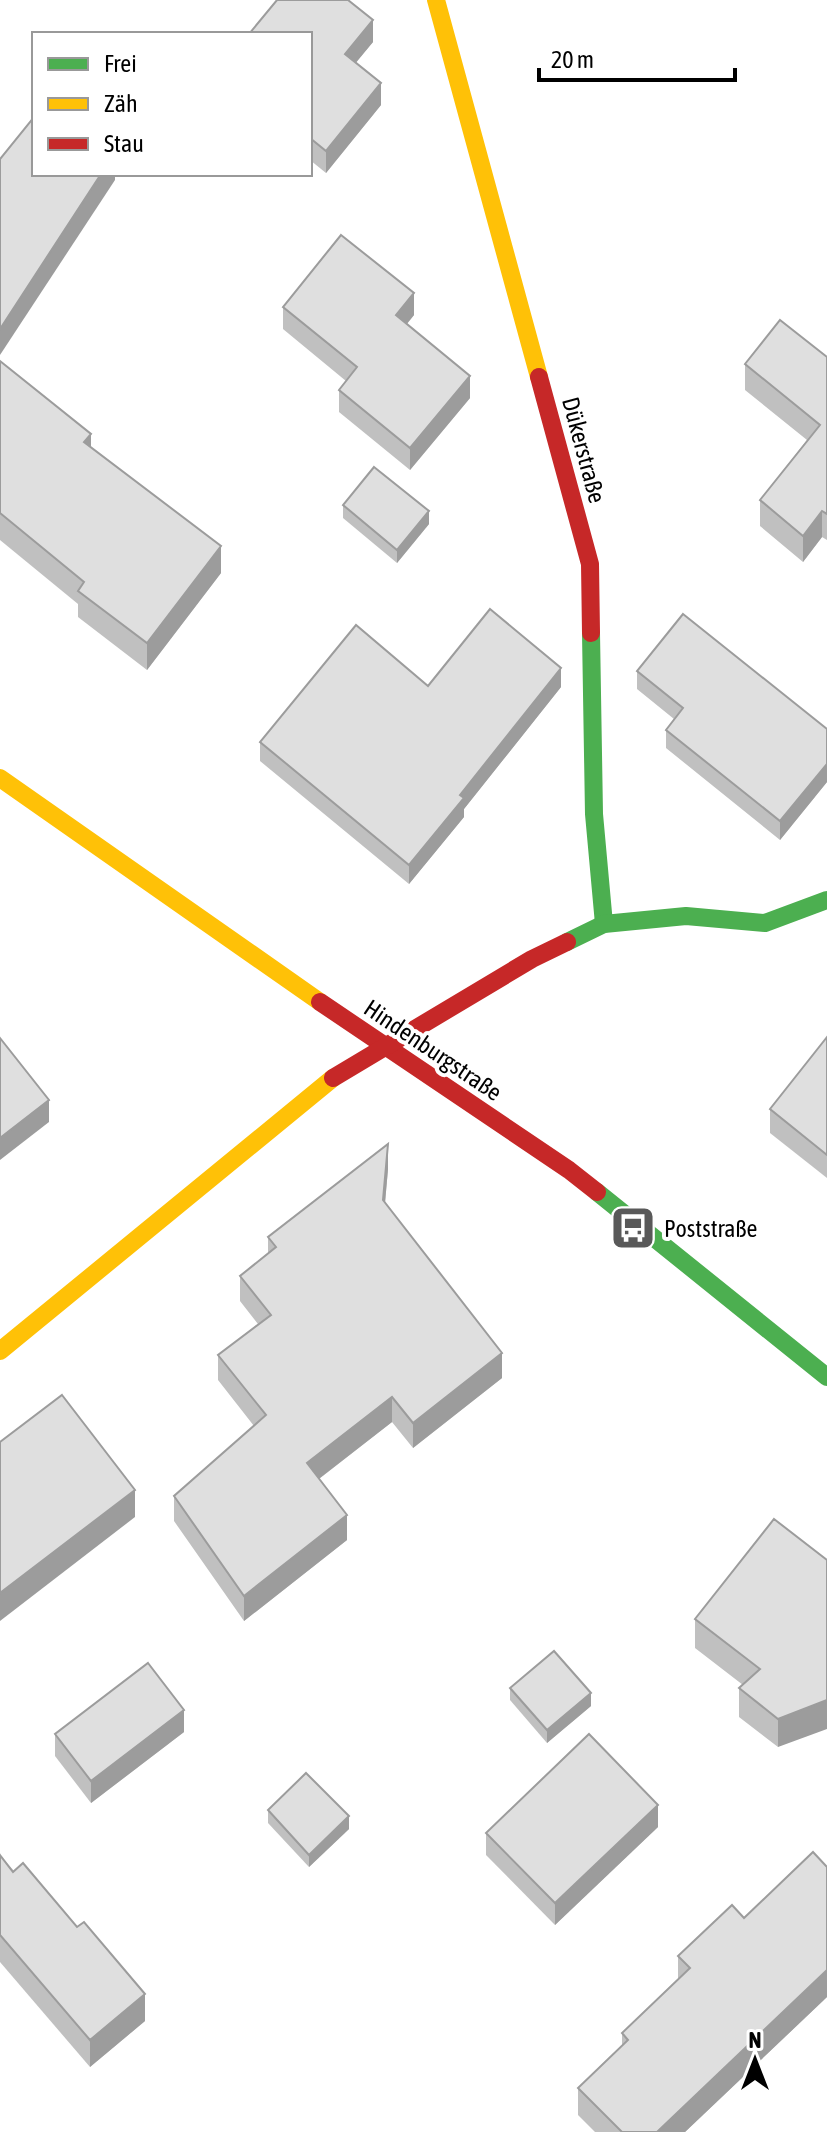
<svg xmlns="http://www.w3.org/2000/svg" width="827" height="2132" font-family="'Asap Condensed',sans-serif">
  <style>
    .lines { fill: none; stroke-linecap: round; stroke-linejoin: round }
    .fast { stroke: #4caf50; stroke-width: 18 }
    .slow { stroke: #ffc107; stroke-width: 18 }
    .jam { stroke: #c62828; stroke-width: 18 }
    .wall { fill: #c0c0c0 }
    .shaded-wall { fill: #9c9c9c }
    .building { fill: #dfdfdf; stroke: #9c9c9c; stroke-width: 2 }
    .labels { text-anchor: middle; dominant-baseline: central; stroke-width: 8; stroke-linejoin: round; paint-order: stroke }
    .street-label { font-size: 24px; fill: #000; stroke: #fff }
    .poi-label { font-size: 24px; fill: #000; stroke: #fff; text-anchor: start }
  </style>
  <rect width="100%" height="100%" fill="#fff"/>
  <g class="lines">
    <g class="fast">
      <path d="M 591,633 L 594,814 L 604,924"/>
      <path d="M 567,942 L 604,924 L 686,916 L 765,923 L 827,900"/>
      <path d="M 597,1192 L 827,1377"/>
    </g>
    <g class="slow">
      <path d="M 436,0 L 539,377"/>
      <path d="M 0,778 L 320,1002"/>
      <path d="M 0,1351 L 333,1078"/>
    </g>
    <g class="jam">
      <path d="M 539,377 L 590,564 L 591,633"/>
      <path d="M 320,1002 L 569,1170 L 597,1192"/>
      <path d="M 333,1078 L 532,959 L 567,942"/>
    </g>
  </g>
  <g class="wall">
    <path d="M 310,34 L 373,42 L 356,62 L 381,105 L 326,173 L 310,160 Z"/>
    <path d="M 283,307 L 414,315 L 407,324 L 470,398 L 410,470 L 339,412 L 339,390 L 346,381 L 283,329 Z"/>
    <path d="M 827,357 L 827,540 L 822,537 L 803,562 L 760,526 L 760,500 L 807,440 L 745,390 L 745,364 Z"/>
    <path d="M 0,361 L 221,573 L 147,670 L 78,617 L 78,604 L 0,540 Z"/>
    <path d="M 343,505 L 429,524 L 397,563 L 343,518 Z"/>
    <path d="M 637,671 L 827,729 L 827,782 L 780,840 L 666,748 L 666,730 L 674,719 L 637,689 Z"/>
    <path d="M 428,686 L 561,687 L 464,809 L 464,817 L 409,884 L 260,761 L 260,742 Z"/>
    <path d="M 827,1037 L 827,1178 L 770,1133 L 770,1109 Z"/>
    <path d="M 388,1169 L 385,1203 L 502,1378 L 413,1448 L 392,1422 L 319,1479 L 347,1540 L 244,1621 L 174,1521 L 174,1496 L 254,1426 L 218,1380 L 218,1355 L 258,1324 L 240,1301 L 240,1276 L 268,1254 L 268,1237 Z"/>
    <path d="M 827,1560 L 778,1747 L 739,1717 L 739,1688 L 743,1685 L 695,1648 L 695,1619 Z"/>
    <path d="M 510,1688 L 591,1706 L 547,1743 L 510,1700 Z"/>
    <path d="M 184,1732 L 91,1803 L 55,1756 L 55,1734 Z"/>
    <path d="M 268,1810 L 349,1829 L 309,1867 L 268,1823 Z"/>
    <path d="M 658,1827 L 555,1925 L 486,1855 L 486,1833 Z"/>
    <path d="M 0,1855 L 145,2021 L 90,2067 L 0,1962 Z"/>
    <path d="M 744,1918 L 827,1997 L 685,2132 L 595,2132 L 578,2115 L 578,2088 L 622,2046 L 622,2033 L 678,1980 L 678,1956 Z"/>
  </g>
  <g class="shaded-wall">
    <path d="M 373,20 L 373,42 L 345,76 L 345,54 Z"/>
    <path d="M 381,83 L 381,105 L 326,173 L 326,151 Z"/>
    <path d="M 101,174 L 115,174 L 115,180 L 0,355 L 0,329 Z"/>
    <path d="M 414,293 L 414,315 L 396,337 L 396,315 Z"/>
    <path d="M 470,376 L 470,398 L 410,470 L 410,448 Z"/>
    <path d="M 91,434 L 91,460 L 84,442 Z"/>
    <path d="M 429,511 L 429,524 L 397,563 L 397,550 Z"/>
    <path d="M 822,511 L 822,537 L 803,562 L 803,536 Z"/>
    <path d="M 221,546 L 221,573 L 147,670 L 147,643 Z"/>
    <path d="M 561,668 L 561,687 L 464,809 L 464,817 L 409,884 L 409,865 L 460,795 Z"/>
    <path d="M 827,764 L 827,782 L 780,840 L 780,821 Z"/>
    <path d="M 49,1100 L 49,1122 L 0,1160 L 0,1138 Z"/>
    <path d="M 388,1144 L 388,1169 L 383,1225 L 383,1200 Z"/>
    <path d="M 502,1353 L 502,1378 L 413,1448 L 413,1423 Z"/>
    <path d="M 392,1397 L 392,1422 L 307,1488 L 307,1463 Z"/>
    <path d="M 135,1490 L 135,1517 L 0,1621 L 0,1593 Z"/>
    <path d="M 347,1515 L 347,1540 L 244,1621 L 244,1596 Z"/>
    <path d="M 591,1693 L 591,1706 L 547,1743 L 547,1730 Z"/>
    <path d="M 827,1700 L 827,1729 L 778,1747 L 778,1719 Z"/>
    <path d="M 184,1710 L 184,1732 L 91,1803 L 91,1781 Z"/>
    <path d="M 658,1805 L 658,1827 L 555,1925 L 555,1903 Z"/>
    <path d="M 349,1816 L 349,1829 L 309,1867 L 309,1855 Z"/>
    <path d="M 827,1970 L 827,1997 L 685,2132 L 657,2132 Z"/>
    <path d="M 145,1994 L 145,2021 L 90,2067 L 90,2040 Z"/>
  </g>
  <g class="building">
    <path d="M 277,0 L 348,0 L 373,20 L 345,54 L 381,83 L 326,151 L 310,138 L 310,34 L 249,34 Z"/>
    <path d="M 34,117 L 34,174 L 101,174 L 0,329 L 0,159 Z"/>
    <path d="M 341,235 L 414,293 L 396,315 L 470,376 L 410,448 L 339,390 L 357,367 L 283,307 Z"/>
    <path d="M 780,320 L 827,357 L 827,514 L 822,511 L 803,536 L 760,500 L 820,425 L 745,364 Z"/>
    <path d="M 0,361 L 91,434 L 84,442 L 221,546 L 147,643 L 78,591 L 84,582 L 0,513 Z"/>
    <path d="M 374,467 L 429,511 L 397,550 L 343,505 Z"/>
    <path d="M 490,609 L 561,668 L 460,795 L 464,798 L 409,865 L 260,742 L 356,625 L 428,686 Z"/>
    <path d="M 683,614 L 827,729 L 827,764 L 780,821 L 666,730 L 683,708 L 637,671 Z"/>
    <path d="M 827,1037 L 827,1155 L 770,1109 Z"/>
    <path d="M 0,1038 L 49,1100 L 0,1138 Z"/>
    <path d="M 388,1144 L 383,1200 L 502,1353 L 413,1423 L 392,1397 L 307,1463 L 347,1515 L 244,1596 L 174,1496 L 266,1415 L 218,1355 L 271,1315 L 240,1276 L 276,1247 L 268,1237 Z"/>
    <path d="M 62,1395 L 135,1490 L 0,1593 L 0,1442 Z"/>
    <path d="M 774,1519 L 827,1560 L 827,1700 L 778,1719 L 739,1688 L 760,1669 L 695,1619 Z"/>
    <path d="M 554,1651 L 591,1693 L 547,1730 L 510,1688 Z"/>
    <path d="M 148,1663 L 184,1710 L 91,1781 L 55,1734 Z"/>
    <path d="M 589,1734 L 658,1805 L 555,1903 L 486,1833 Z"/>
    <path d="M 306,1773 L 349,1816 L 309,1855 L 268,1810 Z"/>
    <path d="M 813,1852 L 827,1867 L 827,1970 L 657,2132 L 622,2132 L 578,2088 L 628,2040 L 622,2033 L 690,1968 L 678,1956 L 732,1905 L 744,1918 Z"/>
    <path d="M 0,1855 L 13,1872 L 23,1863 L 77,1927 L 84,1922 L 145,1994 L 90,2040 L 0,1935 Z"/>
  </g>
  <defs>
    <g id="bus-square" transform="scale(2.3)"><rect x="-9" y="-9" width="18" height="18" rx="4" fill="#595959" stroke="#fff"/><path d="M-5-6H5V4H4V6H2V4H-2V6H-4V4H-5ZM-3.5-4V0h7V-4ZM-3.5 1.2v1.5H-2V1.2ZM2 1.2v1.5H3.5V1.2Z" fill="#fff"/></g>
  </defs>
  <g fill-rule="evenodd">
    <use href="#bus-square" x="633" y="1228"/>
  </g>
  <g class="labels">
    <g class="street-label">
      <text transform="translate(584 450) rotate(75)">Dükerstraße</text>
      <text transform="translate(433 1050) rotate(34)">Hindenburgstraße</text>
    </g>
    <g class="poi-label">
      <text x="664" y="1228">Poststraße</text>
    </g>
  </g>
  <rect x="32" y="32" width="280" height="144" fill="#ffffff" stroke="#999999" stroke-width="2"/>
  <rect x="48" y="58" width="40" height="12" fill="#4caf50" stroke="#999999" stroke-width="2"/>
  <text x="104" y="72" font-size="24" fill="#000000">Frei</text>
  <rect x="48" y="98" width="40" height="12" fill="#ffc107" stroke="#999999" stroke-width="2"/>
  <text x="104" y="112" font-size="24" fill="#000000">Zäh</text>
  <rect x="48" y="138" width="40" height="12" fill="#c62828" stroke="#999999" stroke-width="2"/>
  <text x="104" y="152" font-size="24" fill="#000000">Stau</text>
  <g transform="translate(755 2060)" stroke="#ffffff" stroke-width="6" paint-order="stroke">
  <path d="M0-6L14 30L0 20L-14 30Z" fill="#000000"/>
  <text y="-12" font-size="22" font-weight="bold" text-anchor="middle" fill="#000000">N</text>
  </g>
  <path d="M539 68v12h196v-12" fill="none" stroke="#000000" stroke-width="4"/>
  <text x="551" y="68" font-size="24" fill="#000000" stroke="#ffffff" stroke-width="6" paint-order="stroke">20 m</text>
</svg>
